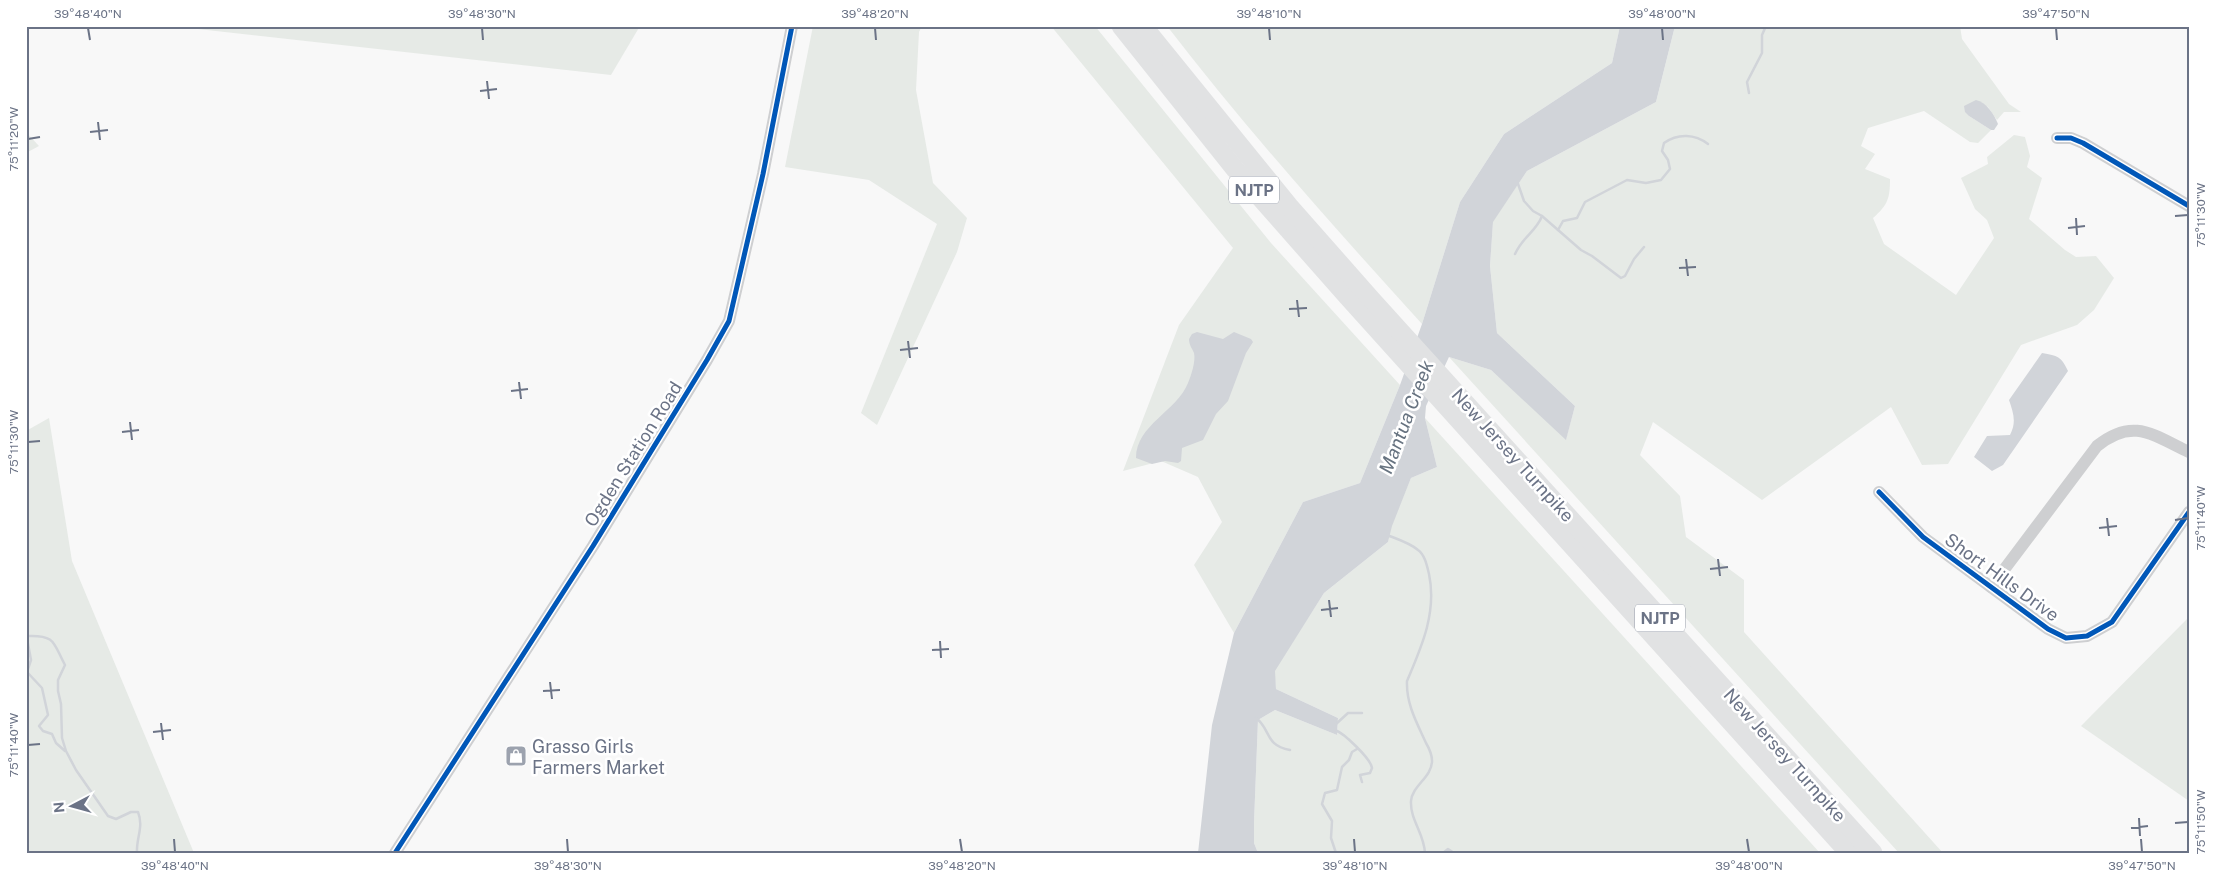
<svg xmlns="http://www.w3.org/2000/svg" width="2215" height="879" font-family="'Public Sans',sans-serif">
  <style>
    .green { fill: #e6eae6 }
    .water { fill: #d1d4d9 }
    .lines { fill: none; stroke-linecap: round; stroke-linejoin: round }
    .stream { stroke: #d1d4d9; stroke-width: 2.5 }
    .minor { stroke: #cecfd1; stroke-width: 12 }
    .highway { stroke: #e1e2e3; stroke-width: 19 }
    .cycleway-casing { stroke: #fff; stroke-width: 8 }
    .cycleway { stroke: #0057b8; stroke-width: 5 }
    .ticks { fill: none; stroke: #6b7386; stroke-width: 2 }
    .labels { text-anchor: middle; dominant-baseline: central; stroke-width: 5; stroke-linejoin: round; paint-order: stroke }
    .shield { fill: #fff; stroke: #979daa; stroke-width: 1 }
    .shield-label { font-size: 16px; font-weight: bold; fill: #6b7386 }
    .street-label { font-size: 18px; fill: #6b7386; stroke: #fff }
    .poi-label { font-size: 18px; fill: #6b7386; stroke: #fff; text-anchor: start }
    .water-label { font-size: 19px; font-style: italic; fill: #677380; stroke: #fff }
    .neatline { fill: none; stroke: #6b7386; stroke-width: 2 }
    .ticks-label { font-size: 12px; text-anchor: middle; fill: #6b7386 }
  </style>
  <rect width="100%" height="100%" fill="#f8f8f8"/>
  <g class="green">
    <path d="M 195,26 L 640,26 L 611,75 L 198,29 Z"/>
    <path d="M 813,26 L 922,26 L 919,32 L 916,90 L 933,183 L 967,218 L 957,252 L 877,425 L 861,413 L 937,224 L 869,180 L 785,167 Z"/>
    <path d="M 1051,26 L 1095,26 L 1271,243 L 1400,385 L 1360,483 L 1303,502 L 1234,633 L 1194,565 L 1222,522 L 1198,477 L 1161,461 L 1123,471 L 1179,325 L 1233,248 Z"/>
    <path d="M 1167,26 L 1620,26 L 1612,63 L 1504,134 L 1460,202 L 1422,324 C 1334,227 1247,130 1167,26 Z"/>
    <path d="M 1675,26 L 1960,26 L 1962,39 L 2009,104 L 2021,112 L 2004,112 L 1997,120 L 1988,107 L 1983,104 L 1969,116 L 1991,130 L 1978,143 L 1970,142 L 1924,111 L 1868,128 L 1861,146 L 1875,154 L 1865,169 L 1890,179 C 1890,198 1888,205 1873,218 L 1884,244 L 1956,295 L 1994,238 L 1987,220 L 1975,209 L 1961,178 L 1988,164 L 1987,157 L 2014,135 L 2025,137 L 2030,156 L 2027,167 L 2042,178 L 2029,219 L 2065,250 L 2076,257 L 2096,256 L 2114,278 L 2094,310 L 2077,325 L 2021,345 L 1948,464 L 1922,465 L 1891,407 L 1762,500 L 1653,422 L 1640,455 L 1680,496 L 1686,537 L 1744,580 L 1744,632 L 1943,853 L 1899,853 L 1449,357 L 1491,370 L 1566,439 L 1575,406 L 1497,333 L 1490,266 L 1493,221 L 1527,171 L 1656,102 Z"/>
    <path d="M 26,132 L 39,146 L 26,153 Z"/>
    <path d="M 49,418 L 72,561 L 194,853 L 26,853 L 26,431 Z"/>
    <path d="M 1425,418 L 1820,853 L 1258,853 L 1254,843 L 1254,823 L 1258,720 L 1275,710 L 1337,735 L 1338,718 L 1276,689 L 1274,671 L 1324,593 L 1388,542 L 1391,526 L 1411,478 L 1437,467 Z"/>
    <path d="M 2189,617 L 2189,801 L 2081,726 Z"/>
  </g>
  <g class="water">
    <path d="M 1620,26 L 1675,26 L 1656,102 L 1527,171 L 1493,222 L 1490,266 L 1497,333 L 1575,406 L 1566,440 L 1491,370 L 1449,357 L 1426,406 L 1425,418 L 1437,467 L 1411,478 L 1392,526 L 1388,542 L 1324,593 L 1275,671 L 1276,689 L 1338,718 L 1337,735 L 1275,710 L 1258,720 L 1254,823 L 1254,843 L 1258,853 L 1198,853 L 1212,725 L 1234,633 L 1303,502 L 1360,483 L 1400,385 L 1422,324 L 1460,202 L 1504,134 L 1612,63 Z"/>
    <path d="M 1976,100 C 1986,102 1994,114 1998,124 L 1994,130 L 1991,130 L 1969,116 L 1965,112 L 1964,106 Z"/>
    <path d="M 1197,332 L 1223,339 L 1234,332 L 1251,339 L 1253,342 L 1246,353 L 1228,401 L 1216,414 L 1203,440 L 1182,448 L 1181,461 L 1178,463 L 1165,461 L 1152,464 L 1136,458 C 1136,425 1177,411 1188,383 C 1191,376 1196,361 1194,353 C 1192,348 1189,345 1189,339 L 1192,334 Z"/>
    <path d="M 2042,353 C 2058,356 2061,356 2068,371 L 2003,465 L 1992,471 L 1974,457 L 1987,436 L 2010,435 C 2017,422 2013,412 2009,400 Z"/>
  </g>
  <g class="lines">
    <g class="stream">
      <path d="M 1749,93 L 1747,82 L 1762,53 L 1762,35 L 1766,26"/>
      <path d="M 1517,181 L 1524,201 L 1533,211 L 1542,216 L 1581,250 L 1592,256 L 1621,278 L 1625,276 L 1634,259 L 1644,247"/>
      <path d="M 1558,230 L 1563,221 L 1577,218 L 1585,202 L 1627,180 L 1646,183 L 1661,180 L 1670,169 L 1668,160 L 1662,151 L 1664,143 C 1678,133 1695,134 1708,144"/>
      <path d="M 1515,254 C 1523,236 1536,232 1542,216"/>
      <path d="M 1387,535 C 1397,539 1410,543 1418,550 C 1425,555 1427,566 1429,574 C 1437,612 1422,646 1407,681 C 1406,704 1417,723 1426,743 C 1429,748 1432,755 1432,761 C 1432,777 1412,786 1411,801 C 1410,820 1424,833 1425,853"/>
      <path d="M 26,633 L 31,660 L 27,672 L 42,688 L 48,715 L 39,726 L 43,731 L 52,734 L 56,743 L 65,751"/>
      <path d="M 28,636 C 56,635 53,643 65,665 L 58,680 L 58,691 L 61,704 L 62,738 L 66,751 L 76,770 L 108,816 L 116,819 L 131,812 L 138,812 C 144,827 136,838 137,853"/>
      <path d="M 1256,718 C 1271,729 1264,745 1290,750"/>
      <path d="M 1336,724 L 1348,713 L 1362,713"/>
      <path d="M 1335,730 C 1344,733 1371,759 1372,768 L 1370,773 L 1360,775 L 1362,782"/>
      <path d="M 1336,853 L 1331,838 L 1332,821 L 1322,804 L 1325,793 L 1337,790 L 1342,767 L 1349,760 L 1352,752 L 1357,749"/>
      <path d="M 1443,853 L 1448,849 L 1454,853"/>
    </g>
    <g class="minor">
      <path d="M 2057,138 L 2071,138 L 2083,143 L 2189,206"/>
      <path d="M 1879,492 L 1923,537 L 2048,629 L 2066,638 L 2087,636 L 2112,622 L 2189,512"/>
      <path d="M 1991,587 L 2097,446 C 2133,417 2153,435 2189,452"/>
      <path d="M 395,853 L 593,546 L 707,360 L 729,321 L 763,174 L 792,26"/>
    </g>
    <g class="highway">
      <path d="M 1121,26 L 1235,169 L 1347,296 L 1849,853"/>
      <path d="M 1143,26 L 1289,206 L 1371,299 L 1873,853"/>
    </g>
    <g class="cycleway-casing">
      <g id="cycleway">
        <path d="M 2057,138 L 2071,138 L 2083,143 L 2189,206"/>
        <path d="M 1879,492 L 1923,537 L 2048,629 L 2066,638 L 2087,636 L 2112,622 L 2189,512"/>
        <path d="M 395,853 L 593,546 L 707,360 L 729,321 L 763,174 L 792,26"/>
      </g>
    </g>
    <use href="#cycleway" class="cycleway"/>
  </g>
  <path class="ticks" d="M 88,28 L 90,40M 482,28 L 483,40M 875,28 L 876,40M 1269,28 L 1270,40M 1662,28 L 1663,40M 2056,28 L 2057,40M 487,81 L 489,99M 480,91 L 497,89M 98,122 L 100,140M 90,132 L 108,130M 28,139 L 40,137M 2175,216 L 2188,215M 2076,218 L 2077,235M 2068,228 L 2085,226M 1686,259 L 1688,276M 1679,268 L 1696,267M 1297,300 L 1299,317M 1289,309 L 1307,308M 908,341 L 910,358M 900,350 L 918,348M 519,382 L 521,399M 511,391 L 528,389M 130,422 L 132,440M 122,432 L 139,430M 28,442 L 40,441M 2107,518 L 2109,536M 2175,520 L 2188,518M 2099,528 L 2117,526M 1718,559 L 1720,576M 1710,569 L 1728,567M 1329,600 L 1331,617M 1321,610 L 1338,608M 940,641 L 941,658M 932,650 L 949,649M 550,682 L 552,699M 543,691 L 560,690M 161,723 L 163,740M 153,732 L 171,730M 28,745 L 40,744M 2139,818 L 2140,836M 2175,823 L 2188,822M 2131,828 L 2148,826M 174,839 L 175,852M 567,839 L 568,852M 960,839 L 962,852M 1354,839 L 1355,852M 1747,839 L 1749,852M 2141,839 L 2142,852"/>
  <defs>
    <g id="shop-square" transform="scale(1.125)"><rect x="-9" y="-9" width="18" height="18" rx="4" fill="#9ca2ae" stroke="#fff"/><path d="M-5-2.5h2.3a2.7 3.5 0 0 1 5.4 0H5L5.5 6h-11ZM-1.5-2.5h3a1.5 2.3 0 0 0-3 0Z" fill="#fff"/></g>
  </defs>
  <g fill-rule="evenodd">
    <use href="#shop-square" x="516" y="756"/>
  </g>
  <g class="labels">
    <g class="shield">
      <rect x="1229" y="176.5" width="50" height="27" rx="4"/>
      <rect x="1635" y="604.5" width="50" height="27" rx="4"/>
    </g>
    <g class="shield-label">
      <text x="1254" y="190">NJTP</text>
      <text x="1660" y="618">NJTP</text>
    </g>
    <g class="street-label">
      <text transform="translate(633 454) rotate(-58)">Ogden Station Road</text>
      <text transform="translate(1513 455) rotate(48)">New Jersey Turnpike</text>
      <text transform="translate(2002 577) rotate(36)">Short Hills Drive</text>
      <text transform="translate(1785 755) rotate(48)">New Jersey Turnpike</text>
    </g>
    <g class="poi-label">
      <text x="532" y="746">Grasso Girls<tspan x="532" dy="21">Farmers Market</tspan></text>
    </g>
    <g class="water-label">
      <text transform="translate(1406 417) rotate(-69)">Mantua Creek</text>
    </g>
  </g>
  <rect width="2215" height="879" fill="none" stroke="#ffffff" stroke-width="55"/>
  <g transform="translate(72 806) rotate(264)" stroke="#ffffff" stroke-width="4" paint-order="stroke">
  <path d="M0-4L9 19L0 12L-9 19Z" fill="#6b7386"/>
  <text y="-8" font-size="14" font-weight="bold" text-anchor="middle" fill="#6b7386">N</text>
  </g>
  <rect x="28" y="28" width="2160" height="824" class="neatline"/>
  <g class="ticks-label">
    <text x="88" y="18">39°48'40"N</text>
    <text x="482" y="18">39°48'30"N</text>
    <text x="875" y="18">39°48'20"N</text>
    <text x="1269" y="18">39°48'10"N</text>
    <text x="1662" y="18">39°48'00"N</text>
    <text x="2056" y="18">39°47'50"N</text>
    <text transform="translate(14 139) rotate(-90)" y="4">75°11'20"W</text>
    <text transform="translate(2201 215) rotate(-90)" y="4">75°11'30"W</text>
    <text transform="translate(14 442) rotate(-90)" y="4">75°11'30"W</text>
    <text transform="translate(2201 518) rotate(-90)" y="4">75°11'40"W</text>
    <text transform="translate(14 745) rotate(-90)" y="4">75°11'40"W</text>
    <text transform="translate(2201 822) rotate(-90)" y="4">75°11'50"W</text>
    <text x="175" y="870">39°48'40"N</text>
    <text x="568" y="870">39°48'30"N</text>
    <text x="962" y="870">39°48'20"N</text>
    <text x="1355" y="870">39°48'10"N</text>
    <text x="1749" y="870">39°48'00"N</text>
    <text x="2142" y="870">39°47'50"N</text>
  </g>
</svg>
